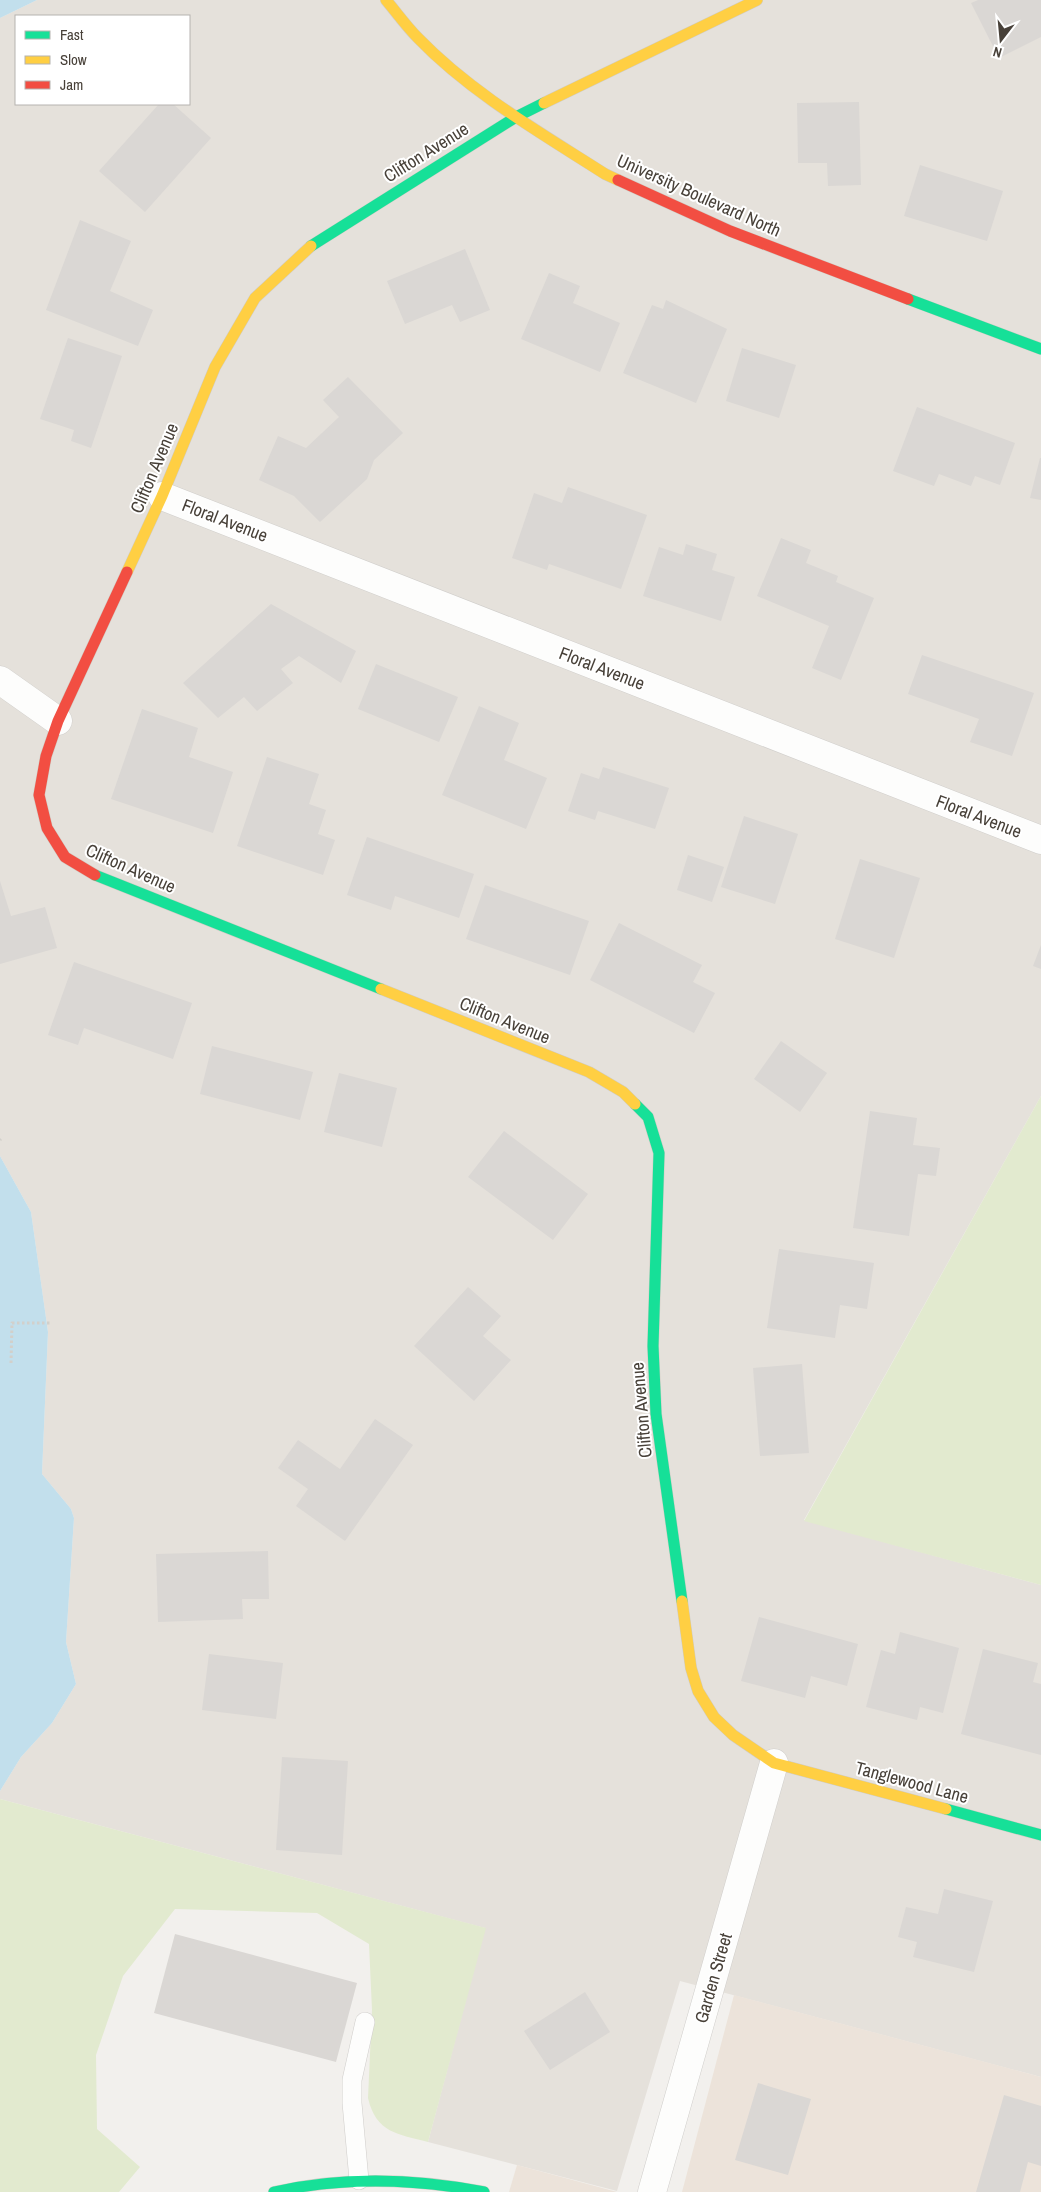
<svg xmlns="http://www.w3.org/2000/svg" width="1041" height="2192" font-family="'Archivo Narrow',sans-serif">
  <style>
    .residential { fill: #e5e1db; fill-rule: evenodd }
    .commercial { fill: #ece3da }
    .green { fill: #e2eacf }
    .water { fill: #c2dfec }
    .building { fill: #dad7d4 }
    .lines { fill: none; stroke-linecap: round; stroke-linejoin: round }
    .lane-casing { stroke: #d0cecb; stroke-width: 20 }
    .street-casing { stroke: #d0cecb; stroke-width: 29 }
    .fast-casing { stroke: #d0ccc4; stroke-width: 12 }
    .slow-casing { stroke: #d0ccc4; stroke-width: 12 }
    .jam-casing { stroke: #d0ccc4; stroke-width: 12 }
    .path { stroke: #d2d0cb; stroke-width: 3; stroke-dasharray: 2.5 2.5; stroke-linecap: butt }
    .lane { stroke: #fdfdfc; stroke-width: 19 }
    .street { stroke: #fdfdfc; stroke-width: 28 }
    .fast { stroke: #16e098; stroke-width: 11 }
    .slow { stroke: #ffcf43; stroke-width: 11 }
    .jam { stroke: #f24e42; stroke-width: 11 }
    .labels { text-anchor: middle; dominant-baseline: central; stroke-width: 4; stroke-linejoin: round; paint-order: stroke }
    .street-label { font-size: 18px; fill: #484139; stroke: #fff }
  </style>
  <rect width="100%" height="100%" fill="#f2f0ed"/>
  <path class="residential" d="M 37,0 L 1041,0 L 1041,1096 L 804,1520 L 1041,1585 L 1041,2077 L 680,1981 L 617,2191 L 428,2142 L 485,1928 L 0,1799 L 0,1791 L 21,1757 L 52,1723 L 76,1684 L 66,1642 L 74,1518 L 71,1509 L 42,1474 L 48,1332 L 31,1212 L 0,1156 L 0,18 ZM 16,16 L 189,16 L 189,104 L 16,104 Z"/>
  <g class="commercial">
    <path d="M 734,1995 L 1041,2077 L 1041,2192 L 682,2192 Z"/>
    <path d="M 517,2165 L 617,2192 L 509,2192 Z"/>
  </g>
  <g class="green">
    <path d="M 1041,1096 L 1041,1585 L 804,1521 Z"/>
    <path d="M 0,1799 L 486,1928 L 428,2142 C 398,2134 376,2133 368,2098 L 372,2010 L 369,1944 L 317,1913 L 175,1909 L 123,1976 L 96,2055 L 97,2129 L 140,2167 L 119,2192 L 0,2192 Z"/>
  </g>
  <g class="water">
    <path d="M 0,0 L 37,0 L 0,18 Z"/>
    <path d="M 0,1156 L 31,1212 L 48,1332 L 42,1474 L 71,1509 L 74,1518 L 66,1642 L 76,1684 L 52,1723 L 21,1757 L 0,1791 Z"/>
  </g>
  <g class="building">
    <path d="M 978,0 L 1041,0 L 1041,37 L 999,58 L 971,3 Z"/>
    <path d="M 859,102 L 861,185 L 828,186 L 827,163 L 798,163 L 797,103 Z"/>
    <path d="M 159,104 L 173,104 L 211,138 L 145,212 L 99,171 Z"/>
    <path d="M 920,165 L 1003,191 L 987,241 L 904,216 Z"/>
    <path d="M 80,220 L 131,241 L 110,291 L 153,310 L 138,346 L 46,310 Z"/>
    <path d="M 465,249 L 490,310 L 460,322 L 452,305 L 405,324 L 387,281 Z"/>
    <path d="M 549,273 L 580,286 L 573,303 L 620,323 L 600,372 L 521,339 Z"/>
    <path d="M 666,300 L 727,329 L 696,403 L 623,373 L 652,305 L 663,309 Z"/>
    <path d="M 68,338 L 122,356 L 91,448 L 71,441 L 74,430 L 40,419 Z"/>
    <path d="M 742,348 L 796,365 L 779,418 L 726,401 Z"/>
    <path d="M 348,377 L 403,433 L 374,460 L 367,479 L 320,522 L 294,496 L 259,480 L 278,436 L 306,448 L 339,417 L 323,400 Z"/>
    <path d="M 917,407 L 1015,443 L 1000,485 L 975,476 L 971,486 L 939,474 L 934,486 L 893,471 Z"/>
    <path d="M 1040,458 L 1041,458 L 1041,500 L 1030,498 Z"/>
    <path d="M 568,487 L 647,515 L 621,589 L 549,564 L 547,570 L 512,558 L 534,493 L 562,503 Z"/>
    <path d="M 781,538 L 811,550 L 806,563 L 838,576 L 836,582 L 874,598 L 841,680 L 812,668 L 829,626 L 757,596 Z"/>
    <path d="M 686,544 L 717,554 L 712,570 L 735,577 L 721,621 L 643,596 L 659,547 L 683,555 Z"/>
    <path d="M 271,604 L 356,651 L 341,683 L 299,656 L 281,669 L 293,683 L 257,711 L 244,697 L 218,718 L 183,683 Z"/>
    <path d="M 922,655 L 1034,693 L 1012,756 L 970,742 L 979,719 L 908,694 Z"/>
    <path d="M 376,664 L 458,697 L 439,742 L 358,709 Z"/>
    <path d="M 479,706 L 519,723 L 504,760 L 547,778 L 526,829 L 442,795 Z"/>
    <path d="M 142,709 L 198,728 L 189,757 L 233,772 L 213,833 L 111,799 Z"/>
    <path d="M 267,757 L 319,774 L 309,804 L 326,810 L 318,834 L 335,840 L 323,875 L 237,846 Z"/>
    <path d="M 603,767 L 669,788 L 655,829 L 598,811 L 595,820 L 568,811 L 581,773 L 599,779 Z"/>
    <path d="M 744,816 L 798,834 L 775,904 L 721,887 Z"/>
    <path d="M 367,837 L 474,874 L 459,918 L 395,896 L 391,910 L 347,895 Z"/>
    <path d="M 688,855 L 724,867 L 712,902 L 677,890 Z"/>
    <path d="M 860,859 L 920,878 L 894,958 L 835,939 Z"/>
    <path d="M 0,881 L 11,916 L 45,907 L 57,948 L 0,964 Z"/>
    <path d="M 485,885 L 589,921 L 570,975 L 466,939 Z"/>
    <path d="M 619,923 L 702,965 L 693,982 L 715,993 L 694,1033 L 590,980 Z"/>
    <path d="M 1041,945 L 1041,969 L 1033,966 Z"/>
    <path d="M 74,962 L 192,1003 L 173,1059 L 84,1028 L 78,1045 L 48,1035 Z"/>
    <path d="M 781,1041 L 827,1073 L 800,1112 L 754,1079 Z"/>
    <path d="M 212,1046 L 313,1072 L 300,1120 L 200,1094 Z"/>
    <path d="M 339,1073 L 397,1088 L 382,1147 L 324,1132 Z"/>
    <path d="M 870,1111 L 917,1118 L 913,1145 L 940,1148 L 936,1176 L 918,1174 L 909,1236 L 853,1228 Z"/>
    <path d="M 504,1131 L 588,1194 L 553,1240 L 468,1177 Z"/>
    <path d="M 779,1249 L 874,1263 L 867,1309 L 840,1305 L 835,1338 L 767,1328 Z"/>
    <path d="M 468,1287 L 501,1316 L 483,1336 L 511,1360 L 474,1401 L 414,1346 Z"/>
    <path d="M 802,1364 L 809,1453 L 760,1456 L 753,1368 Z"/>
    <path d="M 375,1419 L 413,1445 L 345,1541 L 296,1506 L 308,1489 L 278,1468 L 298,1440 L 340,1469 Z"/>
    <path d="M 268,1551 L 269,1599 L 242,1599 L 243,1619 L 158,1622 L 156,1554 Z"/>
    <path d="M 759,1617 L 858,1644 L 847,1686 L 811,1676 L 805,1698 L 741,1681 Z"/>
    <path d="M 900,1632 L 959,1648 L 943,1713 L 920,1707 L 917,1720 L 866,1707 L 881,1650 L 895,1654 Z"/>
    <path d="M 983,1649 L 1038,1663 L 1033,1682 L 1041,1684 L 1041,1755 L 961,1734 Z"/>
    <path d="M 209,1654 L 283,1663 L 276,1719 L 202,1710 Z"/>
    <path d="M 282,1757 L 348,1761 L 342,1855 L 276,1850 Z"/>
    <path d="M 944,1889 L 993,1901 L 974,1972 L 913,1957 L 917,1942 L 898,1937 L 906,1907 L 938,1914 Z"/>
    <path d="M 175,1934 L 357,1983 L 336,2062 L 154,2013 Z"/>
    <path d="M 585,1992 L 610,2032 L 550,2070 L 524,2031 Z"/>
    <path d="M 758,2083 L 811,2099 L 788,2175 L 735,2160 Z"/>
    <path d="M 1004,2095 L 1041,2106 L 1041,2166 L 1028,2162 L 1020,2192 L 976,2192 Z"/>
  </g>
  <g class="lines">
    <g class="lane-casing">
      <path id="lane" d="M 359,2180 L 352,2103 L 352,2080 L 365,2022"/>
    </g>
    <g class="street-casing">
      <g id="street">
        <path d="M 162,496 L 1041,840"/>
        <path d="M 0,680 L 58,721"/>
        <path d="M 652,2192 L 774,1763"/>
      </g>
    </g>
    <g class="fast-casing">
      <g id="fast">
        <path d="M 311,246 L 516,117 L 544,103"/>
        <path d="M 908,299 L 1041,349"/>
        <path d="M 95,875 L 381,989"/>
        <path d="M 635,1104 L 648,1117 L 659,1153 L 653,1346 L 656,1414 L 682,1601"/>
        <path d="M 946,1809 L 1041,1835"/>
        <path d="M 274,2192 C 345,2176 413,2178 484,2192"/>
      </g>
    </g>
    <g class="slow-casing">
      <g id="slow">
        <path d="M 386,0 C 397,13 406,26 418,38 C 471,93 541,133 605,174 L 618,180"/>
        <path d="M 544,103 L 757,0"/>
        <path d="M 127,572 L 162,496 L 215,367 L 255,298 L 311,246"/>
        <path d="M 381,989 L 589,1072 L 623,1092 L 635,1104"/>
        <path d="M 682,1601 L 691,1668 L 698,1691 L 714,1717 L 733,1735 L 774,1763 L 946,1809"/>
      </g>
    </g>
    <g class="jam-casing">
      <g id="jam">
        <path d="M 618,180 L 730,231 L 908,299"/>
        <path d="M 95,875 L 65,857 L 47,828 L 39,795 L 46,756 L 58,721 L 127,572"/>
      </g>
    </g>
    <g class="path">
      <path d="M 0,1140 L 1,1139"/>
      <path d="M 11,1363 L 12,1323 L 52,1323"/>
    </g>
    <use href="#lane" class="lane"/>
    <use href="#street" class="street"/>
    <use href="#fast" class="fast"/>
    <use href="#slow" class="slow"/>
    <use href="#jam" class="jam"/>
  </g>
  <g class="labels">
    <g class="street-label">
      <text transform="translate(426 152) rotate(-32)">Clifton Avenue</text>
      <text transform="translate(699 195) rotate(24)">University Boulevard North</text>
      <text transform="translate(154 468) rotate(-67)">Clifton Avenue</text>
      <text transform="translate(225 520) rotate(21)">Floral Avenue</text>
      <text transform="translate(602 668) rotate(21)">Floral Avenue</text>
      <text transform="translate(979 816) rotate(21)">Floral Avenue</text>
      <text transform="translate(131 868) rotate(24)">Clifton Avenue</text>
      <text transform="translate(505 1020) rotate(22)">Clifton Avenue</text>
      <text transform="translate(641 1410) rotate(-95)">Clifton Avenue</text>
      <text transform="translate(912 1782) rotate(15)">Tanglewood Lane</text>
      <text transform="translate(713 1978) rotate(-74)">Garden Street</text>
    </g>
  </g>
  <rect x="15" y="15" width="175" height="90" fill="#ffffff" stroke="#b6b3b0"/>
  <rect x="25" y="31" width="25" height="8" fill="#16e098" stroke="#b6b3b0"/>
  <text x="60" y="40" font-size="15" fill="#484139">Fast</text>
  <rect x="25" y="56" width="25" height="8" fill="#ffcf43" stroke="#b6b3b0"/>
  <text x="60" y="65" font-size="15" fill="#484139">Slow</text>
  <rect x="25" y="81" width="25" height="8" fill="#f24e42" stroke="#b6b3b0"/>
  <text x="60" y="90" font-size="15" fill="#484139">Jam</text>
  <g transform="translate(1001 40) rotate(196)" stroke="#ffffff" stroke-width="4" paint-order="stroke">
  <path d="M0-4L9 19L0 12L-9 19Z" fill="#484139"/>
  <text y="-8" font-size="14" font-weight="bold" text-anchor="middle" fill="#484139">N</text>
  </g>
</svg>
